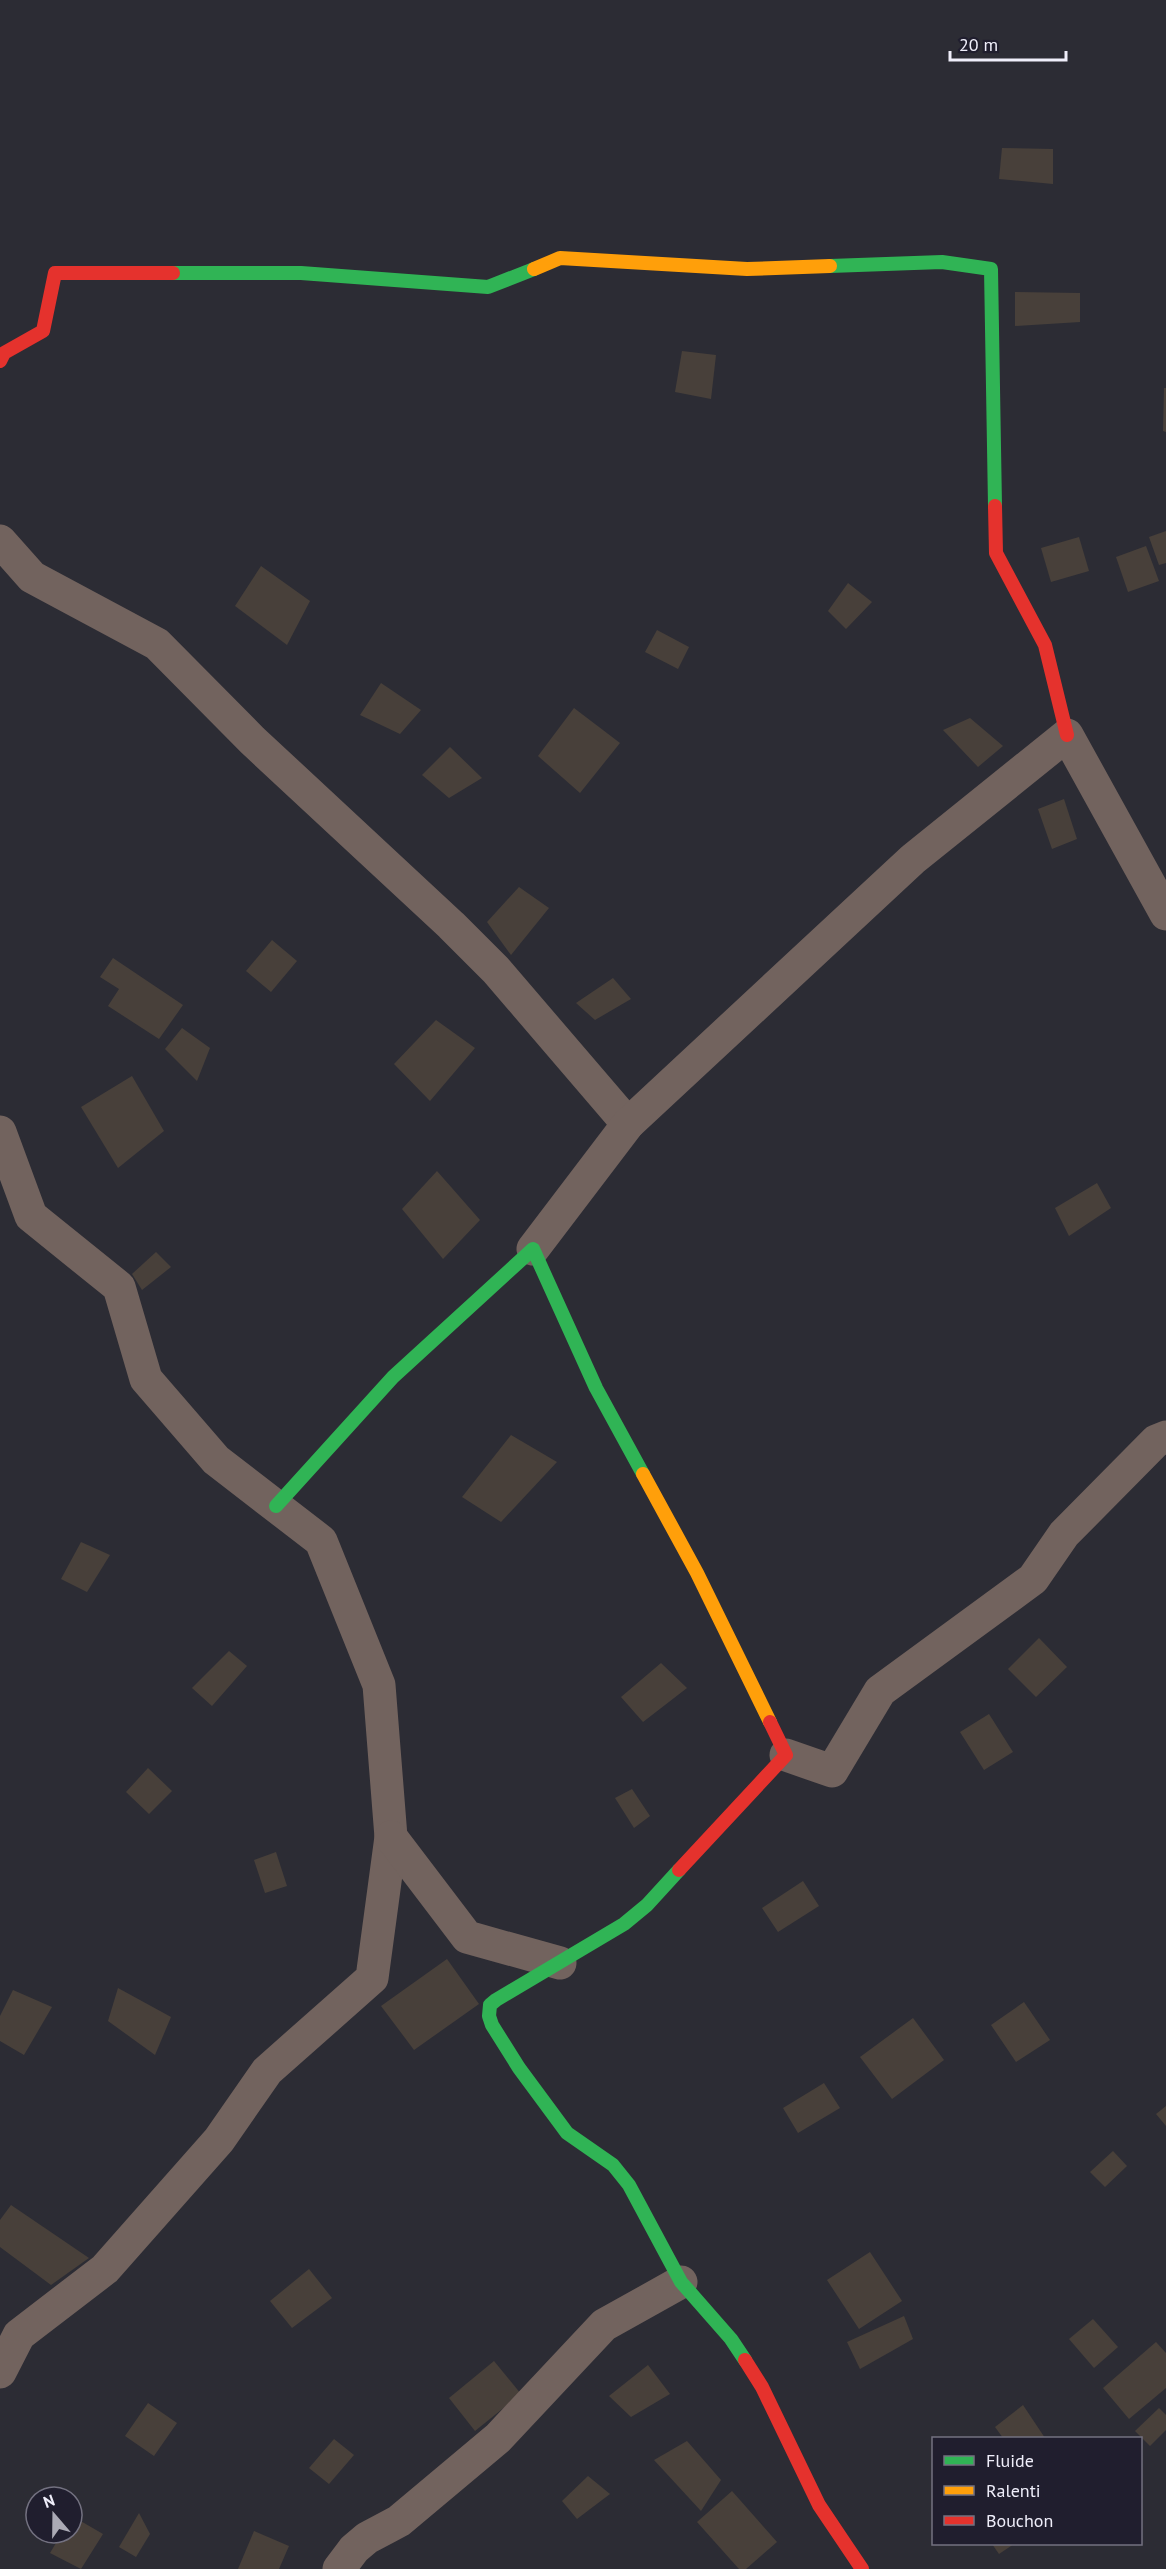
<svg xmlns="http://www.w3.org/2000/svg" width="1166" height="2569" font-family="'PT Sans',sans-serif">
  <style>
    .building { fill: #48403a }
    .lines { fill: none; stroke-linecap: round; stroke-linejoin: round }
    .street { stroke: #72635e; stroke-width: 33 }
    .fast { stroke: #30b455; stroke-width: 14 }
    .slow { stroke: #ff9f0a; stroke-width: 14 }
    .jam { stroke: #e5322d; stroke-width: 14 }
  </style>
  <rect width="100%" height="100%" fill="#2c2c34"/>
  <g class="building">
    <path d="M 1002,148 L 1053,149 L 1053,184 L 999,179 Z"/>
    <path d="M 1015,292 L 1080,293 L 1080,322 L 1015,326 Z"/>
    <path d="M 682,351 L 716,355 L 711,399 L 675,392 Z"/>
    <path d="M 1164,388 L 1166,388 L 1166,432 L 1163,431 Z"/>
    <path d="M 1166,531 L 1166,563 L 1159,565 L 1149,537 Z"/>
    <path d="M 1079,537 L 1089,571 L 1051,582 L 1041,548 Z"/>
    <path d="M 1146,546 L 1159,581 L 1128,592 L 1116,557 Z"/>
    <path d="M 261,566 L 310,601 L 287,645 L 235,606 Z"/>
    <path d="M 848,583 L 872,602 L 846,629 L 828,611 Z"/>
    <path d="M 657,630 L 689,647 L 678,669 L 645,652 Z"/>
    <path d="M 381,683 L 421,710 L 400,734 L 360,715 Z"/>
    <path d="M 574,708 L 620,743 L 580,793 L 538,756 Z"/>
    <path d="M 970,718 L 1003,746 L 978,767 L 943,730 Z"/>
    <path d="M 450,747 L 482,778 L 449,798 L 422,775 Z"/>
    <path d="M 1064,799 L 1077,839 L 1052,849 L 1038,809 Z"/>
    <path d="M 519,887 L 549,908 L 511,955 L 487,922 Z"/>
    <path d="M 272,940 L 297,961 L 271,992 L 246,971 Z"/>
    <path d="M 113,958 L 183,1005 L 159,1039 L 108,1006 L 119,989 L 100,977 Z"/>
    <path d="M 613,978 L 631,999 L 595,1020 L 576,1003 Z"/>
    <path d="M 436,1020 L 475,1048 L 430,1101 L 394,1064 Z"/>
    <path d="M 182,1028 L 210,1048 L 197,1081 L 165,1049 Z"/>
    <path d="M 132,1076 L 164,1131 L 118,1168 L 81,1107 Z"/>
    <path d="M 437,1171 L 480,1220 L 443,1259 L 402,1209 Z"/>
    <path d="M 1097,1183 L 1111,1208 L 1069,1236 L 1055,1208 Z"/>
    <path d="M 156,1252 L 171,1267 L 142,1290 L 132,1274 Z"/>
    <path d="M 511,1435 L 557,1462 L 501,1522 L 462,1497 Z"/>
    <path d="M 81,1542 L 110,1555 L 87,1592 L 61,1579 Z"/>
    <path d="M 1039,1638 L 1067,1667 L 1036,1697 L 1008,1669 Z"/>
    <path d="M 229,1651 L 247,1666 L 212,1706 L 192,1688 Z"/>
    <path d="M 661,1663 L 687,1688 L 643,1722 L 621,1697 Z"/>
    <path d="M 989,1714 L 1013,1752 L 984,1770 L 960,1732 Z"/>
    <path d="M 148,1768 L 172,1791 L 149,1814 L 126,1792 Z"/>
    <path d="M 632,1789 L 650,1816 L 634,1828 L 615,1798 Z"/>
    <path d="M 276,1852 L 287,1886 L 265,1893 L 254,1860 Z"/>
    <path d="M 803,1881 L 819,1906 L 778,1932 L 762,1908 Z"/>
    <path d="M 447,1959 L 479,2004 L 414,2050 L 381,2006 Z"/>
    <path d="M 118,1988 L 171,2017 L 155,2055 L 108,2021 Z"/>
    <path d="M 13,1990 L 52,2007 L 24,2055 L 0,2041 L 0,2016 Z"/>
    <path d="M 1024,2002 L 1050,2040 L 1016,2062 L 991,2025 Z"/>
    <path d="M 913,2018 L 944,2060 L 892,2099 L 860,2057 Z"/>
    <path d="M 824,2083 L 840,2108 L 798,2133 L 783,2108 Z"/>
    <path d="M 1166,2106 L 1166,2126 L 1156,2114 Z"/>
    <path d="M 1113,2151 L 1127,2166 L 1105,2187 L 1090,2172 Z"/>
    <path d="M 11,2205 L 89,2258 L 51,2285 L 0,2247 L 0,2220 Z"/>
    <path d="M 870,2252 L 902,2301 L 859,2329 L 827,2280 Z"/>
    <path d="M 309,2269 L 332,2298 L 292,2328 L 270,2301 Z"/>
    <path d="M 904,2316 L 913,2339 L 860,2369 L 847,2342 Z"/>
    <path d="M 1093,2319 L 1118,2347 L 1094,2368 L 1069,2339 Z"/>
    <path d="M 1156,2342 L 1166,2353 L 1166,2388 L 1129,2419 L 1103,2388 Z"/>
    <path d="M 494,2361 L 521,2394 L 475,2431 L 449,2398 Z"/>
    <path d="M 648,2365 L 670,2394 L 631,2417 L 609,2396 Z"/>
    <path d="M 148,2403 L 177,2423 L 154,2456 L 125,2436 Z"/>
    <path d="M 1023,2405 L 1045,2438 L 1003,2438 L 995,2427 Z"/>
    <path d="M 1159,2408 L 1166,2415 L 1166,2430 L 1150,2446 L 1135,2431 Z"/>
    <path d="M 334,2439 L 354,2455 L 329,2484 L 309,2468 Z"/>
    <path d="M 687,2441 L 721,2480 L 701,2511 L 654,2460 Z"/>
    <path d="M 588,2476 L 610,2494 L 577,2519 L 562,2501 Z"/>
    <path d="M 732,2491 L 777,2542 L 746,2569 L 739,2569 L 697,2522 Z"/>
    <path d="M 139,2513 L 150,2534 L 136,2557 L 119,2547 Z"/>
    <path d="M 72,2516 L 103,2534 L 81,2569 L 50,2553 L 62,2533 L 72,2533 Z"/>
    <path d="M 254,2531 L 289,2546 L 279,2569 L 238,2569 Z"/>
    <path d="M 992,2544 L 1014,2544 L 999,2554 Z"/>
  </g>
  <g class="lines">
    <g class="street">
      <path d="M 0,541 L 32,577 L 157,644 L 252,740 L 451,925 L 496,970 L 628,1124"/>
      <path d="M 0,1132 L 31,1216 L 119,1287 L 146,1379 L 216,1460 L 321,1541 L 379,1685 L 391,1837 L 372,1978 L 267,2071 L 219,2140 L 105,2269 L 19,2335 L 0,2372"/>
      <path d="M 533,1249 L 628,1124 L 913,859 L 1067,735 L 1166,914"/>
      <path d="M 786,1755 L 832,1771 L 880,1691 L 1033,1579 L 1064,1534 L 1156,1441 L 1166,1437"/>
      <path d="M 391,1837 L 467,1937 L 560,1963"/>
      <path d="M 339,2569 L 354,2549 L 367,2538 L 399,2521 L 498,2438 L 604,2325 L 681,2282"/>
    </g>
    <g class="fast">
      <path d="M 830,266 L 942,262 L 991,269 L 995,506"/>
      <path d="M 173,273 L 301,273 L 488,287 L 534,269"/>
      <path d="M 276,1506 L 393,1377 L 533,1249 L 596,1388 L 643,1474"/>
      <path d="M 679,1870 L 647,1905 L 624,1924 L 496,2000 L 490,2005 L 489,2016 L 492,2025 L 519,2068 L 567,2133 L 613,2165 L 629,2185 L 681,2282 L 731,2339 L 745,2360"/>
    </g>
    <g class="slow">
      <path d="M 534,269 L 560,258 L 747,269 L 830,266"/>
      <path d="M 643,1474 L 697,1573 L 770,1722"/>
    </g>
    <g class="jam">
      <path d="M 0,361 L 4,353 L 43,331 L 55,273 L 173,273"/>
      <path d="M 995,506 L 996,553 L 1045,645 L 1067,735"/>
      <path d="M 679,1870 L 786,1755 L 770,1722"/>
      <path d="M 745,2360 L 762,2387 L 819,2505 L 862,2569"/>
    </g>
  </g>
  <rect x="932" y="2437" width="210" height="108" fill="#201e2e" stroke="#737180" stroke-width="1.5"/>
  <rect x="944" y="2456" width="30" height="9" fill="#30b455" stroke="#737180" stroke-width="1.5"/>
  <text x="986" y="2467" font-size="18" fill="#efeefa">Fluide</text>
  <rect x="944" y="2486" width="30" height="9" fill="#ff9f0a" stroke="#737180" stroke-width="1.5"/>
  <text x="986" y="2497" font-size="18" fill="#efeefa">Ralenti</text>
  <rect x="944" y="2516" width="30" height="9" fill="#e5322d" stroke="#737180" stroke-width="1.5"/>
  <text x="986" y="2527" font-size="18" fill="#efeefa">Bouchon</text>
  <g transform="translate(54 2515) rotate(340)"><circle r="28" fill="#201e2e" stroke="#737180" stroke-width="1.5"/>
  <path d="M0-4.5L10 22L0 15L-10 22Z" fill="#abaab5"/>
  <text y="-9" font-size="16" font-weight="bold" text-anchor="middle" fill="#efeefa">N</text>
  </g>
  <path d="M950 51v9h116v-9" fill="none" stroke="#efeefa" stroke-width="3"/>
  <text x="959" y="51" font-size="18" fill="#efeefa" stroke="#201e2e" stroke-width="4.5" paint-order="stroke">20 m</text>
</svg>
